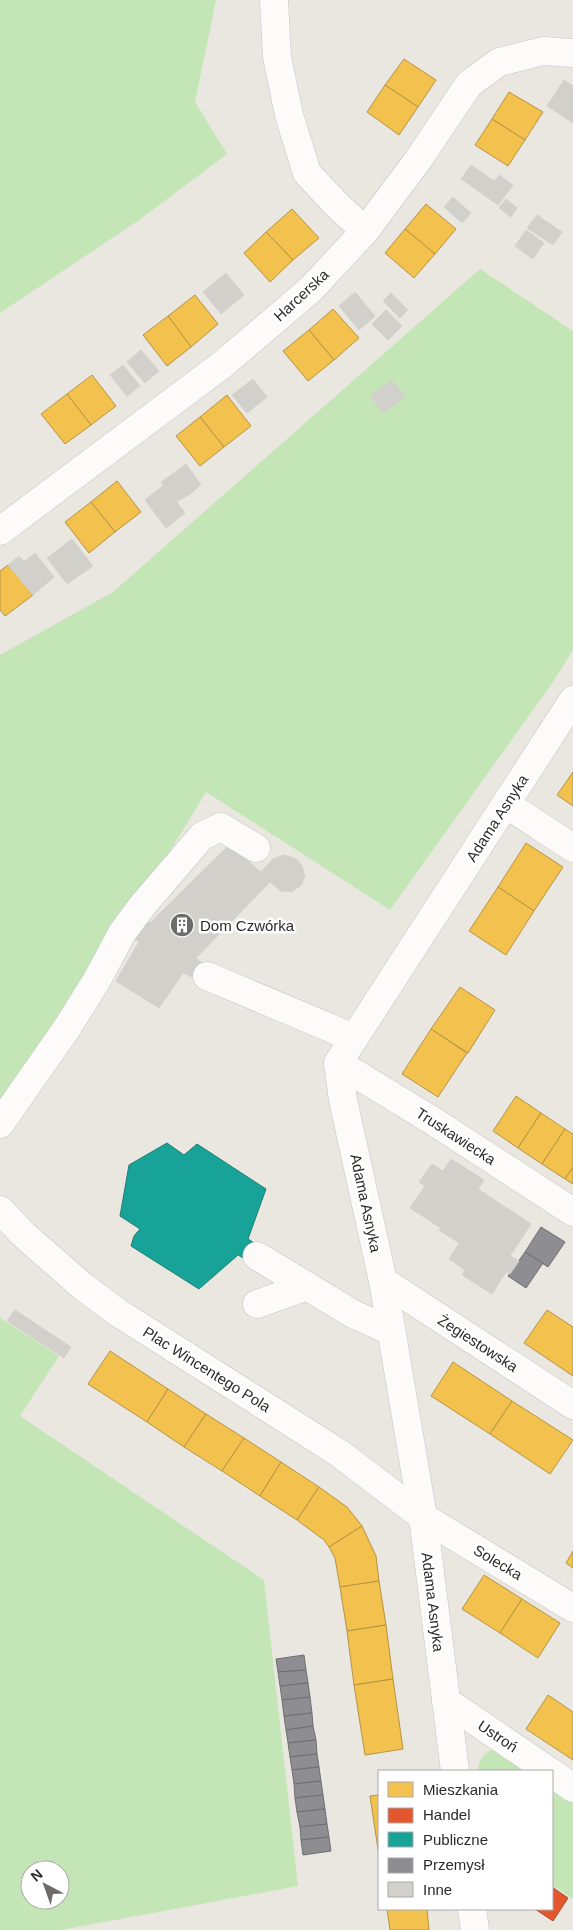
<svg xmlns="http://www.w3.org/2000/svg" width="573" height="1930" font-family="Arial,sans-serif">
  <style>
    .green { fill: #c4e6b7; fill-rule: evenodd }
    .homes { fill: #f2c14e; stroke: #b69443 }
    .shops { fill: #e4572e; stroke: #ac4a2d }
    .public { fill: #17a398; stroke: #1d7f77 }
    .industry { fill: #8d8d92; stroke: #6f6f73 }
    .building { fill: #d2d0cb; stroke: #d4d2cc }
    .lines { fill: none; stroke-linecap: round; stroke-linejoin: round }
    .minor-casing { stroke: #c6c5c5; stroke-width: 29 }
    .minor { stroke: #fcfbfa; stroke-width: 28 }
    .labels { text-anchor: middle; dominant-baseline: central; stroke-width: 5; stroke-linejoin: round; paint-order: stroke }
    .street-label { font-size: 15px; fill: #2a2a2a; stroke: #fff }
    .poi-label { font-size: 15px; fill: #2a2a2a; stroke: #fff; text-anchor: start }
  </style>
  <rect width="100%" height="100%" fill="#e9e7e0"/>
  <g class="green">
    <path d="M 0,0 L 216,0 L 195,102 L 227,154 L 139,220 L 0,313 Z"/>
    <path d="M 480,269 L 573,331 L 573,650 L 553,682 L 390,910 L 206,792 L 158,871 L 0,1107 L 0,655 L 113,592 Z"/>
    <path d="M 0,1318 L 59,1356 L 20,1416 L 264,1580 L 298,1886 L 61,1930 L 0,1930 ZM 30,1870 L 60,1870 L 60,1900 L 30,1900 Z"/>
    <path d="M 492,1750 L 508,1756 L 532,1771 L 478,1771 C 478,1761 482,1754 492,1750 Z"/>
    <path d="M 552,1784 L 573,1798 L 573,1899 L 552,1885 Z"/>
  </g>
  <g class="homes">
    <path d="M 404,59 L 436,80 L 418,107 L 385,85 Z"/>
    <path d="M 385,85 L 418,107 L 399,135 L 367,112 Z"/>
    <path d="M 509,92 L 543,112 L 525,140 L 492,119 Z"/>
    <path d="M 492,119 L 525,140 L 508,166 L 475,145 Z"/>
    <path d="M 426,204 L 456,229 L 435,254 L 405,229 Z"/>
    <path d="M 292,209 L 319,238 L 293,260 L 266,232 Z"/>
    <path d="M 405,229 L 435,254 L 414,278 L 385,253 Z"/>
    <path d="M 266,232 L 293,260 L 270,282 L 244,253 Z"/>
    <path d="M 195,295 L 218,324 L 191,347 L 168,316 Z"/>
    <path d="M 333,309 L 359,338 L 334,360 L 309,330 Z"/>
    <path d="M 168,316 L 191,347 L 167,366 L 143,335 Z"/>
    <path d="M 309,330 L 334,360 L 308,381 L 283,351 Z"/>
    <path d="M 92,375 L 116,406 L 91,425 L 67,394 Z"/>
    <path d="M 67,394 L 91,425 L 65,444 L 41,414 Z"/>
    <path d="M 227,395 L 251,426 L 224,447 L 200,417 Z"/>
    <path d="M 200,417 L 224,447 L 200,466 L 176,436 Z"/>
    <path d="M 117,481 L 141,512 L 115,532 L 91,502 Z"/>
    <path d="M 91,502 L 115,532 L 89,553 L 65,522 Z"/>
    <path d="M 8,565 L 33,595 L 5,616 L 0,610 L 0,571 Z"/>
    <path d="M 573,772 L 573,806 L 557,795 Z"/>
    <path d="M 526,843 L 563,867 L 534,911 L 498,887 Z"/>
    <path d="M 498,887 L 534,911 L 506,955 L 469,931 Z"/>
    <path d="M 460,987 L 495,1010 L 468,1053 L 431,1029 Z"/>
    <path d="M 431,1029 L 467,1053 L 438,1097 L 402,1074 Z"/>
    <path d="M 516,1096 L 541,1113 L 518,1148 L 493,1131 Z"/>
    <path d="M 541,1113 L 565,1129 L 542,1164 L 518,1148 Z"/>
    <path d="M 565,1129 L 573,1134 L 573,1167 L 565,1179 L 542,1164 Z"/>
    <path d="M 573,1167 L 573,1184 L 565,1179 Z"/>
    <path d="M 547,1310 L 573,1327 L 573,1376 L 524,1343 Z"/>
    <path d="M 110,1351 L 168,1389 L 147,1422 L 88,1384 Z"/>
    <path d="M 453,1362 L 512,1401 L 490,1434 L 431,1396 Z"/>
    <path d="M 168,1389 L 206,1414 L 184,1447 L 147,1422 Z"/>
    <path d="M 512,1401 L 573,1440 L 550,1474 L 490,1434 Z"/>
    <path d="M 206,1414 L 244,1438 L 222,1471 L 184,1447 Z"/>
    <path d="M 244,1438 L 281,1462 L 260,1496 L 222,1471 Z"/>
    <path d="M 281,1462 L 319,1487 L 297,1520 L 260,1496 Z"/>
    <path d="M 319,1487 L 347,1507 L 362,1526 L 329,1547 L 324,1540 L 297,1520 Z"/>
    <path d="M 362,1526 L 376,1556 L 379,1581 L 340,1587 L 335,1558 L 329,1547 Z"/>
    <path d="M 573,1551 L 573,1568 L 566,1563 Z"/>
    <path d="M 484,1575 L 522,1599 L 500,1633 L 462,1609 Z"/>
    <path d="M 379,1581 L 386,1625 L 347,1631 L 340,1587 Z"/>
    <path d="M 522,1599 L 560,1623 L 538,1658 L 500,1633 Z"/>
    <path d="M 386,1625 L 393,1679 L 354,1685 L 347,1631 Z"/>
    <path d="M 393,1679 L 403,1749 L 365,1755 L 354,1685 Z"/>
    <path d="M 548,1695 L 573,1712 L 573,1760 L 526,1729 Z"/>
    <path d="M 379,1795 L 379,1856 L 370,1796 Z"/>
    <path d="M 387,1909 L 427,1909 L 429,1930 L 390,1930 Z"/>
  </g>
  <path class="shops" d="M 552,1887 L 568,1898 L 553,1921 L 535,1909 L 552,1909 Z"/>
  <path class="public" d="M 167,1143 L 184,1155 L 197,1144 L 266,1189 L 248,1239 L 262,1248 L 252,1263 L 238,1255 L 199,1289 L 131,1246 L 134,1236 L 140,1229 L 120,1216 L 129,1165 Z"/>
  <g class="industry">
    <path d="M 541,1227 L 565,1242 L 548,1267 L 525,1252 Z"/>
    <path d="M 525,1252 L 543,1263 L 526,1288 L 508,1276 Z"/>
    <path d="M 304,1655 L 306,1670 L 278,1672 L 276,1659 Z"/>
    <path d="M 306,1670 L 308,1683 L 280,1686 L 278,1672 Z"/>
    <path d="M 308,1683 L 310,1697 L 282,1700 L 280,1686 Z"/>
    <path d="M 310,1697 L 312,1713 L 284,1716 L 282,1700 Z"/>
    <path d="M 312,1713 L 313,1726 L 286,1730 L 284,1716 Z"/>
    <path d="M 313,1726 L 316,1740 L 288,1743 L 286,1730 Z"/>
    <path d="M 316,1740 L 317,1754 L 290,1757 L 288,1743 Z"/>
    <path d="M 317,1754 L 319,1767 L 292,1770 L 290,1757 Z"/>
    <path d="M 319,1767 L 321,1781 L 294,1784 L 292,1770 Z"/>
    <path d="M 321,1781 L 323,1795 L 295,1798 L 294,1784 Z"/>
    <path d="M 323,1795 L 325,1809 L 297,1812 L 295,1798 Z"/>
    <path d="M 325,1809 L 327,1824 L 300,1827 L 297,1812 Z"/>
    <path d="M 327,1824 L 329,1837 L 301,1840 L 300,1827 Z"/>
    <path d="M 329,1837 L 331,1851 L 303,1855 L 301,1840 Z"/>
  </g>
  <g class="building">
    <path d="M 564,80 L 573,86 L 573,123 L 547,106 Z"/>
    <path d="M 471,165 L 494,181 L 484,195 L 461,179 Z"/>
    <path d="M 499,175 L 513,185 L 498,205 L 484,195 Z"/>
    <path d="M 453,197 L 471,213 L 462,223 L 444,207 Z"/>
    <path d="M 506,199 L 517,208 L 511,217 L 499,208 Z"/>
    <path d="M 537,215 L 562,232 L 553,245 L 527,228 Z"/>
    <path d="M 526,230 L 544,243 L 533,259 L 515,246 Z"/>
    <path d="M 226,273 L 244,295 L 221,314 L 203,292 Z"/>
    <path d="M 355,292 L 375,316 L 359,330 L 339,306 Z"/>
    <path d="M 391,293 L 408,310 L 400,318 L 383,301 Z"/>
    <path d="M 386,310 L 402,326 L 388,340 L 372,324 Z"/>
    <path d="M 141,350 L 159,371 L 145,383 L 127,362 Z"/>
    <path d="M 123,365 L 140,386 L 127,396 L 110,375 Z"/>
    <path d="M 253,379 L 267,397 L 247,413 L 232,395 Z"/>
    <path d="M 392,380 L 405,397 L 383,413 L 370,396 Z"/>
    <path d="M 186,464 L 201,485 L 190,494 L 174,473 Z"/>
    <path d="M 174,473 L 190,494 L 176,502 L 161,482 Z"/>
    <path d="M 164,485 L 185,513 L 166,528 L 145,500 Z"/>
    <path d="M 72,539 L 93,566 L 67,584 L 47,558 Z"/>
    <path d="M 35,553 L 54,577 L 33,595 L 8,565 L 19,556 L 24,562 Z"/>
    <path d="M 229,845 L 261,872 L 273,859 L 284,855 L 296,859 L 302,866 L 305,876 L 301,885 L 292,892 L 281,891 L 270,882 L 196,958 L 202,963 L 192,977 L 183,973 L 159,1008 L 116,981 L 139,942 L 133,937 L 140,922 L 150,923 Z"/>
    <path d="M 451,1159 L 484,1180 L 478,1189 L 490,1197 L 459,1243 L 439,1230 L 441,1228 L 410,1208 L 425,1186 L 419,1182 L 432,1164 L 443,1171 Z"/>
    <path d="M 490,1197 L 531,1224 L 510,1256 L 519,1261 L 510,1274 L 506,1272 L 492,1294 L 462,1275 L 465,1270 L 449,1259 Z"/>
    <path d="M 15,1310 L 71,1347 L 64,1358 L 7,1321 Z"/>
  </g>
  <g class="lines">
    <g class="minor-casing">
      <g id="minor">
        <path d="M 274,0 L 277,57 L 289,115 L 307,173 L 337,205 L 365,231"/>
        <path d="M 0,531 L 223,364 L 311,289 L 365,231 L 418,160 L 469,84 L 499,62 L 543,51 L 573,53"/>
        <path d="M 506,804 L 573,848"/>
        <path d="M 207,976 L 354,1038"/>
        <path d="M 338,1063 L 433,1121 L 573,1212"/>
        <path d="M 0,1124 L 67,1028 L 97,980 L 122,933 L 142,906 L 202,836 L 221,827 L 256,848"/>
        <path d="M 0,1210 L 23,1234 L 81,1285 L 117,1312 L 339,1453 L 423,1517 L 573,1608"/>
        <path d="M 257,1256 L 353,1314 L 391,1331"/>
        <path d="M 383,1281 L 573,1405"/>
        <path d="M 257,1304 L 307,1286"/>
        <path d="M 446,1701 L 549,1771"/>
        <path d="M 455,1771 L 423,1517 L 383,1281 L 343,1100 L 338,1063 L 573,700"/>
        <path d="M 552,1773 L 573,1788"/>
        <path d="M 472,1909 L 475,1930"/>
      </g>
    </g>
    <use href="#minor" class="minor"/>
  </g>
  <defs>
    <g id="building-disc" transform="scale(1.25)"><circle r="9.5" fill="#6d6c6a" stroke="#fff"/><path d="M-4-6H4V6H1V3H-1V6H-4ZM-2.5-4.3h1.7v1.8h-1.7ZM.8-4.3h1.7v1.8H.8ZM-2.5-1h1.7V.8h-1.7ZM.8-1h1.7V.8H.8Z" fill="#fff"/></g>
  </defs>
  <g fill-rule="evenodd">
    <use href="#building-disc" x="182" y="925"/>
  </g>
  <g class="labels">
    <g class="street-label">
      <text transform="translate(301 295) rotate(-43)">Harcerska</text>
      <text transform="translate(497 818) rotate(-57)">Adama Asnyka</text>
      <text transform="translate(456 1136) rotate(33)">Truskawiecka</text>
      <text transform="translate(366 1203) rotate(78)">Adama Asnyka</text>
      <text transform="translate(478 1343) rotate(33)">Żegiestowska</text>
      <text transform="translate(207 1369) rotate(32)">Plac Wincentego Pola</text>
      <text transform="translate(498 1562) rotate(31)">Solecka</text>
      <text transform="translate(433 1602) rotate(83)">Adama Asnyka</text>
      <text transform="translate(498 1736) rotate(34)">Ustroń</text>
    </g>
    <g class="poi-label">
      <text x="200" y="925">Dom Czwórka</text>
    </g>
  </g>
  <rect x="378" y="1770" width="175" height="140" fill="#ffffff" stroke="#aaaaaa"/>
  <rect x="388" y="1782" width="25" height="15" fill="#f2c14e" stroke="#aaaaaa"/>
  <text x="423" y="1795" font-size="15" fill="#2a2a2a">Mieszkania</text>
  <rect x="388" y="1808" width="25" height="15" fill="#e4572e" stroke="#aaaaaa"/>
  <text x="423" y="1820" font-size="15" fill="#2a2a2a">Handel</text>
  <rect x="388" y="1832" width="25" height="15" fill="#17a398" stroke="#aaaaaa"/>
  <text x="423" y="1845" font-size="15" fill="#2a2a2a">Publiczne</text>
  <rect x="388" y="1858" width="25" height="15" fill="#8d8d92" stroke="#aaaaaa"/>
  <text x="423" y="1870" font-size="15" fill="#2a2a2a">Przemysł</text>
  <rect x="388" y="1882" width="25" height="15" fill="#d2d0cb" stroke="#aaaaaa"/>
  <text x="423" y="1895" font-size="15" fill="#2a2a2a">Inne</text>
  <g transform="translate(45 1885) rotate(319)"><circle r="24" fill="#ffffff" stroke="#aaaaaa"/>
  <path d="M0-4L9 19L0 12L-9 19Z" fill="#6d6c6a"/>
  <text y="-8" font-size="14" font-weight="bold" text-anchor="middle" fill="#2a2a2a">N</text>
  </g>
</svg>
